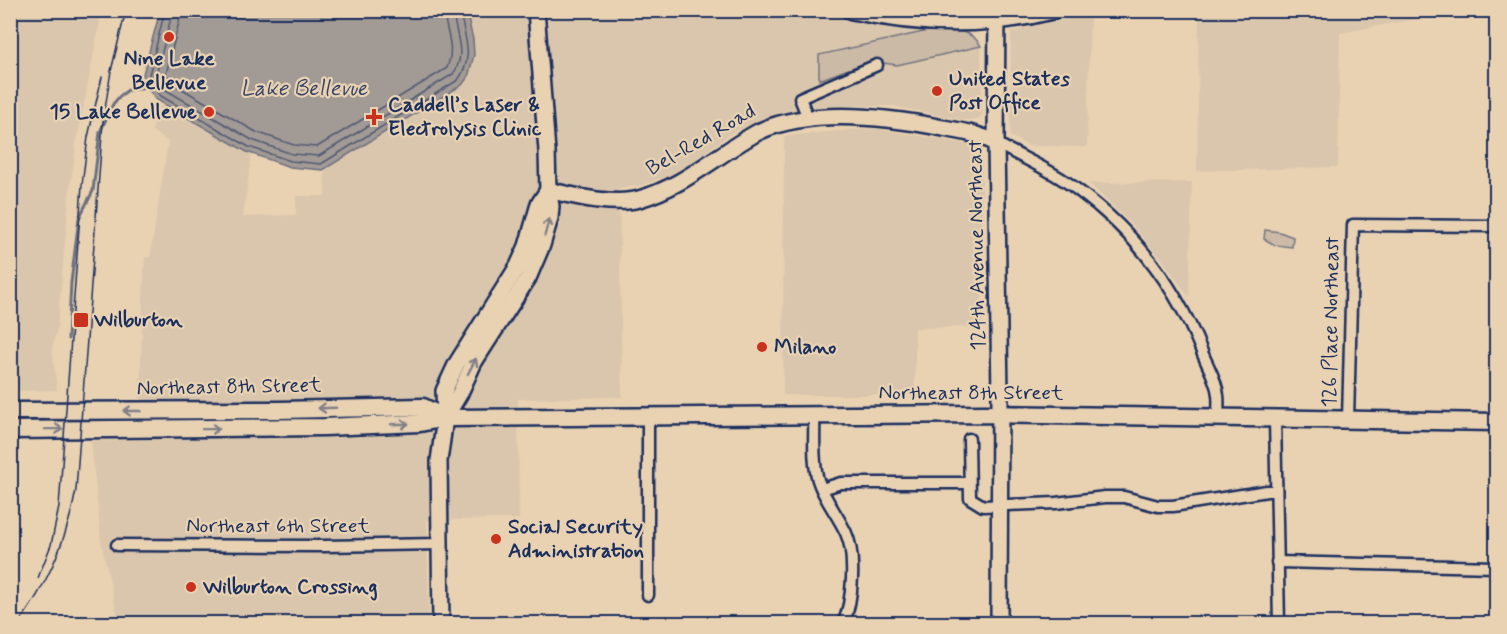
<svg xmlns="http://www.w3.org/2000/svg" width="1507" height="634" font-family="Mynerve,sans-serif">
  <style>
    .built { fill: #dac6ac }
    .green { fill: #cbbaa6; stroke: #737482; stroke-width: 1.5 }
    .water { fill: #a29a95; stroke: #6c6f7f; stroke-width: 1.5 }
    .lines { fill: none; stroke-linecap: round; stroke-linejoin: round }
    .shore { stroke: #515a74; stroke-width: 1.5 }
    .stream { stroke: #6c6f7f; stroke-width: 3 }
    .street-casing { stroke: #1b2f5e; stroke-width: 15 }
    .secondary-casing { stroke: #1b2f5e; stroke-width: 20 }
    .primary-casing { stroke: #1b2f5e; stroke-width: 21 }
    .street { stroke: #e9d2b2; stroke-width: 10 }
    .secondary { stroke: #e9d2b2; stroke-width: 15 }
    .primary { stroke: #e9d2b2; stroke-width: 16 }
    .tram { stroke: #1b2f5e; stroke-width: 1.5 }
    .oneway { stroke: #828088 }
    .poi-dot { fill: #c8321e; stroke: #e9d2b2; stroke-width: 2 }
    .labels { text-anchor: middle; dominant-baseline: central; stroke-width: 4.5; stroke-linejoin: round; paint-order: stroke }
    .poi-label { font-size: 21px; font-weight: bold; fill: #1b2f5e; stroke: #e9d2b2; text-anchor: start }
    .street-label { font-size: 21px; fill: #1b2f5e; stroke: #e9d2b2 }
    .water-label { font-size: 22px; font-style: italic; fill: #364469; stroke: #e9d2b2 }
  </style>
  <rect width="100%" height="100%" fill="#e9d2b2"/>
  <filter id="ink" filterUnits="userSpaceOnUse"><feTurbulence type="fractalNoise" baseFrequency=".0167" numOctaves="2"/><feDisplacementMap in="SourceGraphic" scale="12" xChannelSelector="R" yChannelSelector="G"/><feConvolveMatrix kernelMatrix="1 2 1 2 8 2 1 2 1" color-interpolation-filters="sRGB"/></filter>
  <g filter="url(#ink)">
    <g class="built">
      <path d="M 812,10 L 818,12 L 819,10 L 933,11 L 932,30 L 819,55 L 820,80 L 870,61 L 897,65 L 981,46 L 982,115 L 976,120 L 963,120 L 893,106 L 845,106 L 801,111 L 764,119 L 732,133 L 681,170 L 666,177 L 643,185 L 619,189 L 622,397 L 518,399 L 519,519 L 427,520 L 429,623 L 119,623 L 101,541 L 91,441 L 152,440 L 140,397 L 144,269 L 145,257 L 150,257 L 168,142 L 152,131 L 156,117 L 180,65 L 254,136 L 243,217 L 296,215 L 296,196 L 325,196 L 323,106 L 396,11 Z"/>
      <path d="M 10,11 L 102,11 L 76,145 L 70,188 L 57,329 L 52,348 L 57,390 L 11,391 Z"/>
      <path d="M 1199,11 L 1199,10 L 1459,11 L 1340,33 L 1338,167 L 1197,171 Z"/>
      <path d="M 1090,13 L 1087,147 L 1029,146 L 1010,136 L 1011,32 Z"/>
      <path d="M 878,129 L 969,144 L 982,154 L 982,327 L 915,328 L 915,395 L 783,395 L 784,136 L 850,130 Z"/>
      <path d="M 1192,182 L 1189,297 L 1164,262 L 1133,226 L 1089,183 Z"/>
    </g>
    <g class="green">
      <path d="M 932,30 C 950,31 971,28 981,46 L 897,65 L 870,61 L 819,80 L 819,55 Z"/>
      <path d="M 1265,230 L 1280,232 L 1293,237 L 1292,247 L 1275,245 L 1264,239 Z"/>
    </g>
    <path class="water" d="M 160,11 L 466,11 L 473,39 L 474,55 L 468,77 L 462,85 L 323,170 L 290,167 L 247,152 L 157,100 L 146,87 L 143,74 Z"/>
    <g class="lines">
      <g class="shore">
        <path d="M 165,10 L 149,75 L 151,84 L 161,96 L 249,147 L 291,161 L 321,164 L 458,80 C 476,55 463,36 460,10"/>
        <path d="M 173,10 L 156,75 L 158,80 L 166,90 L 252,140 L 292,154 L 319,156 L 453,74 C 468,53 454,33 453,10"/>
        <path d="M 182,10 L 166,74 L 172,83 L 256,132 L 294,145 L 317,147 L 447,68 C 456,44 445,33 444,10"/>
      </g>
      <path class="stream" d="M 68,339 L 71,283 L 79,218 L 93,191 L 100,132 L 113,104 L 120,96 L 128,90 L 146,87"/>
      <g class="street-casing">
        <g id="street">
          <path d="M 808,118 L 800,98 L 877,65"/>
          <path d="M 996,143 C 1022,158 1050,169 1075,188 C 1133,230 1176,286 1202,352 C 1207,365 1217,381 1218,395 C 1219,402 1218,410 1218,417"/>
          <path d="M 814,415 C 815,435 812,460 818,480 C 824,499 838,515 846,533 C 856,555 853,601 843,624"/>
          <path d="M 1275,418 L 1279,624"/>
          <path d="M 1348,420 L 1353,225 L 1496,226"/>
          <path d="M 969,439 L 970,498 L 983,506 L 1056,503 L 1105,497 L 1124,497 L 1158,506 L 1173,506 L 1267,491 L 1276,491"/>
          <path d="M 822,489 L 841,483 L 969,483"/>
          <path d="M 117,545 L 324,546 L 439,544"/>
          <path d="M 1277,562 L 1496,567"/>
          <path d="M 648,595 L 648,417"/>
        </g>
      </g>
      <g class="secondary-casing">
        <g id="secondary">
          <path d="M 997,10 L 996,143 L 1000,394 L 999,624"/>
          <path d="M 548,190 C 574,196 613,206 639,199 C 684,187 720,152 760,131 C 812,108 888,117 943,128 C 961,131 979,134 996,143"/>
          <path d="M 445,418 L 460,393 L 474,362 L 528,278 L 542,245 L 550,218 L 551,206 L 548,190 L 547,151 L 536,10"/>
          <path d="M 441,624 L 439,461 L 445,418 L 444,391 L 457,363 L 518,266 L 527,246 L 539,204 L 548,190"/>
        </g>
      </g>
      <g class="primary-casing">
        <g id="primary">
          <path d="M 850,10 C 917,25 986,28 1054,10"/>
          <path d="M 10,411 L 279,410 L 423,407 L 445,418"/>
          <path d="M 10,430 L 324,427 L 420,423 L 445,418 L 985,414 L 1496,422"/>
        </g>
      </g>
      <use href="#street" class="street"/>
      <use href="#secondary" class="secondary"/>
      <use href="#primary" class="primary"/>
      <g class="tram">
        <path d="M 38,578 L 51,545 L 59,507 L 82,185 L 88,137 L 102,77"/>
        <path d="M 18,624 C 48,584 67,539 76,490 L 103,121 L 111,71 L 126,10"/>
      </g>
    </g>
    <defs><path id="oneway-shaft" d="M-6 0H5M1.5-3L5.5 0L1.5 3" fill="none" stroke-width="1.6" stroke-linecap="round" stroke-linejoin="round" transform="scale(1.5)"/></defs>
    <g class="oneway">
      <use href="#oneway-shaft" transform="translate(547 227) rotate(-75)"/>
      <use href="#oneway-shaft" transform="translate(472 366) rotate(-62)"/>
      <use href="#oneway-shaft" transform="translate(327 408) rotate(178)"/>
      <use href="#oneway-shaft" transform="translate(132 411) rotate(180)"/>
      <use href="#oneway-shaft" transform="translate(400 424) rotate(-2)"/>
      <use href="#oneway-shaft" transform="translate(54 429) rotate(-1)"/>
      <use href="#oneway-shaft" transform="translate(211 429) rotate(-1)"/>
    </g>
  </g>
  <g class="poi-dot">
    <circle cx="169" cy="37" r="6"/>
    <circle cx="937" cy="91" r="6"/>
    <circle cx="209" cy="112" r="6"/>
    <path d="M371 108h6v6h6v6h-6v6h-6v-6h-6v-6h6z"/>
    <rect x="73" y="312" width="16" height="16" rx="3"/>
    <circle cx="762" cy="347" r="6"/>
    <circle cx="496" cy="539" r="6"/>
    <circle cx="191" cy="587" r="6"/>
  </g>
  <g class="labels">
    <g class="poi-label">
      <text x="169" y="59" text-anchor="middle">Nine Lake<tspan x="169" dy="24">Bellevue</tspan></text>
      <text x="949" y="79">United States<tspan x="949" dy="24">Post Office</tspan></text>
      <text x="388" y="105">Caddell’s Laser &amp;<tspan x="388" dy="24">Electrolysis Clinic</tspan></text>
      <text x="197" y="112" text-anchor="end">15 Lake Bellevue</text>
      <text x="94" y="320">Wilburton</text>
      <text x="774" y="347">Milano</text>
      <text x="508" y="527">Social Security<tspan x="508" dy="24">Administration</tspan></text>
      <text x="203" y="587">Wilburton Crossing</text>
    </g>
    <g class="street-label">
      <text transform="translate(701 140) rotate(-30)">Bel-Red Road</text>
      <text transform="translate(977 245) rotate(-91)">124th Avenue Northeast</text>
      <text transform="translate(1331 322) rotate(-89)">126 Place Northeast</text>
      <text transform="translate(229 387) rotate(-1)">Northeast 8th Street</text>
      <text x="971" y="393">Northeast 8th Street</text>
      <text x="278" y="526">Northeast 6th Street</text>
    </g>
    <g class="water-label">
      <text x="304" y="89">Lake Bellevue</text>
    </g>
  </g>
  <rect width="1507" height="634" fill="none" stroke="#e9d2b2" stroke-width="36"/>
  <rect x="18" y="18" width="1471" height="598" fill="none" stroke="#1b2f5e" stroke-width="2" filter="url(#ink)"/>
</svg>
